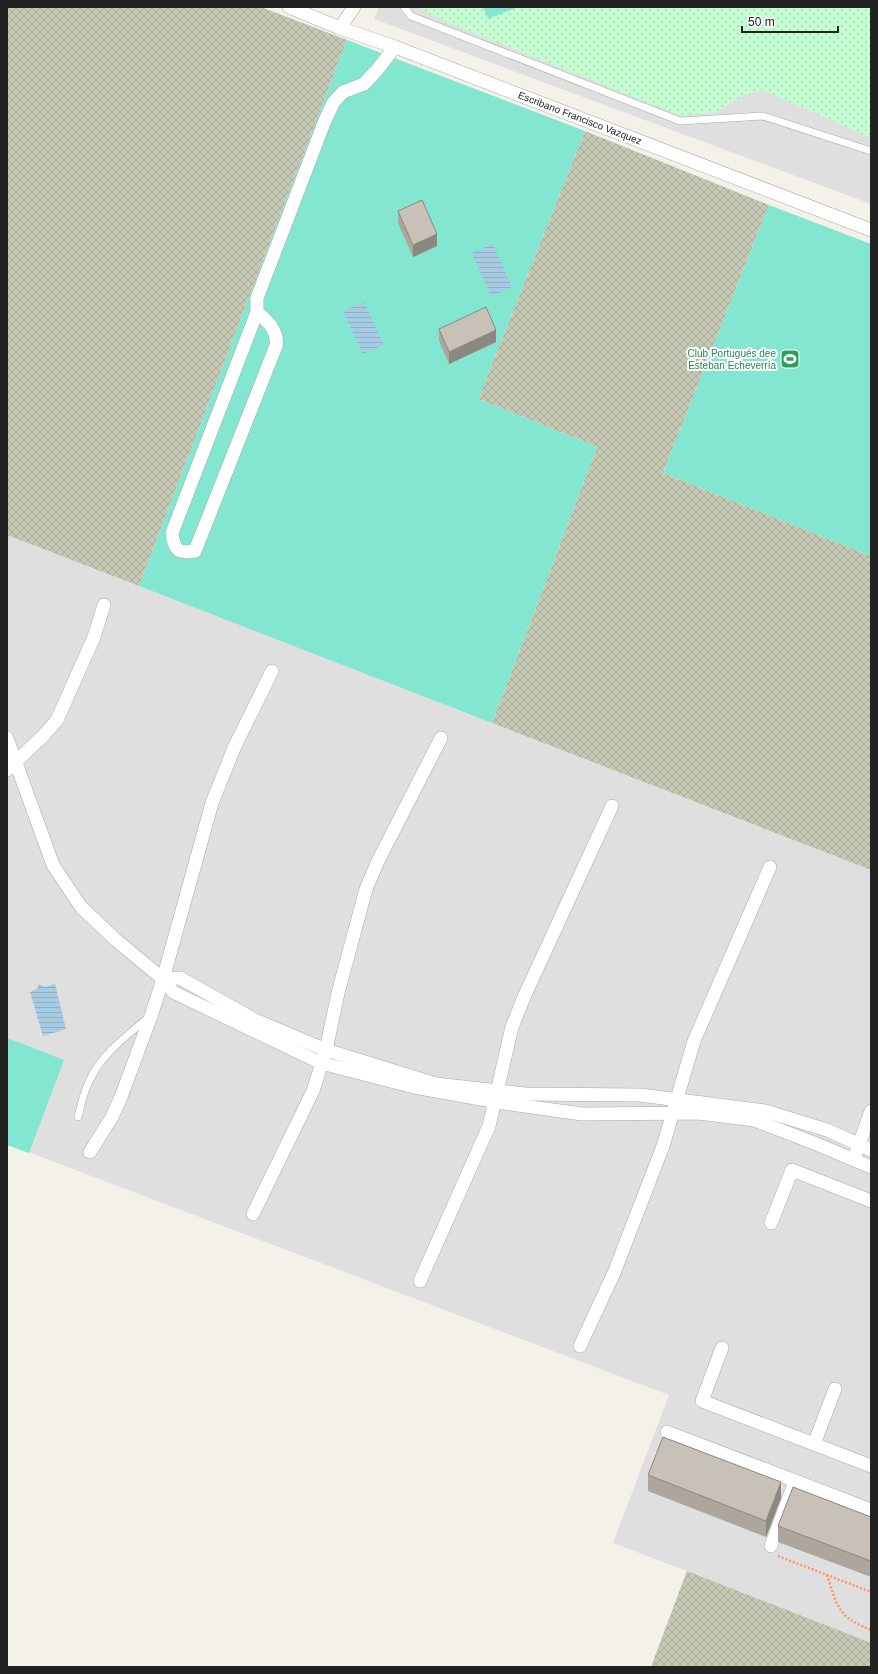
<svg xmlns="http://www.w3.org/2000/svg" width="878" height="1674" font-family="Helvetica,sans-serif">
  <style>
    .residential { fill: #e0dfdf }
    .construction { fill: url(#construction-cross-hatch) }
    .park { fill: url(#park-dots) }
    .pitch { fill: #82e6d0 }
    .water { fill: url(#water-rules) }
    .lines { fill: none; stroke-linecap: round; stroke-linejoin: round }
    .service-casing { stroke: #a9a9a9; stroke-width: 8 }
    .minor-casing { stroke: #a9a9a9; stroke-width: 14 }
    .path { stroke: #ff956d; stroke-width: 2.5; stroke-dasharray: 2 2; stroke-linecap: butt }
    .service { stroke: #fff; stroke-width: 7 }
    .minor { stroke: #fff; stroke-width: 13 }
    .wall { fill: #aca69d }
    .shaded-wall { fill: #8c8780 }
    .building { fill: #c8c1b7; stroke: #8c8780 }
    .labels { text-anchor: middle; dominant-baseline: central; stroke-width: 4; stroke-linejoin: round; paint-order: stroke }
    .street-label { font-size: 10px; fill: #222; stroke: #fff }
    .leisure-label { font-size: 10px; fill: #27864d; stroke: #fff; text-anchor: end }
  </style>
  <defs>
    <pattern id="construction-cross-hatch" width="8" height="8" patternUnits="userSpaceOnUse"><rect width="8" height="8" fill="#c5c8b3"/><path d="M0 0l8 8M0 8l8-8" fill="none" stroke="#a9ac9a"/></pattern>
    <pattern id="park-dots" width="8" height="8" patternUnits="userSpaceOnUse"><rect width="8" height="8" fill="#c5fdd3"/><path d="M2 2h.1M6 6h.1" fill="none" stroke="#a9d9b5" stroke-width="1.8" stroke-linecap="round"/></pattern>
    <pattern id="water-rules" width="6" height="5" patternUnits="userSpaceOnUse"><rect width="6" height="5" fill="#a7cbe2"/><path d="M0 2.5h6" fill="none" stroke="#8faec2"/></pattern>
  </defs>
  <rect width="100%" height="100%" fill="#f3f1e8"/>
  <g class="residential">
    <path d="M 379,7 L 871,7 L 871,204 L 374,19 Z"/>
    <path d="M 7,535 L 871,870 L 871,1667 L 651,1667 L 687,1571 L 613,1543 L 669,1395 L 7,1144 Z"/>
  </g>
  <g class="construction">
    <path d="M 7,7 L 261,7 L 347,40 L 139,586 L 7,535 Z"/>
    <path d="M 585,131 L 769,205 L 663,473 L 871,556 L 871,870 L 492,723 L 597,447 L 478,399 Z"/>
    <path d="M 687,1571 L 871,1643 L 871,1667 L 651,1667 Z"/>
  </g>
  <path class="park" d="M 417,7 L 871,7 L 871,138 L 763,90 L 746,94 L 716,112 L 682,116 L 449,23 Z"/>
  <g class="pitch">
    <path d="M 483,7 L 518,7 L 488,19 Z"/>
    <path d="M 347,40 L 585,131 L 478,399 L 597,447 L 492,723 L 139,586 Z"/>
    <path d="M 769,205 L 871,244 L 871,556 L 663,473 Z"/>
    <path d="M 7,1038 L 64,1060 L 29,1153 L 7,1145 Z"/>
  </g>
  <g class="water">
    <path d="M 493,244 L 512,287 L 491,296 L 472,253 Z"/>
    <path d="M 364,302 L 384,345 L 363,354 L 343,311 Z"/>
    <path d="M 39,984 L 45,987 L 55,984 L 66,1029 L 43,1036 L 30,992 L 37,989 Z"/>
  </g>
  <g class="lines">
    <g class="service-casing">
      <g id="service">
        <path d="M 404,7 L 411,16 L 680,121 L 763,116 L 871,151"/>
        <path d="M 78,1117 C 81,1106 83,1094 88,1084 C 99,1056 125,1037 148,1018"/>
      </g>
    </g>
    <g class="minor-casing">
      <g id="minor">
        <path d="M 289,7 L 340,28 L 395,47 L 871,230"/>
        <path d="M 340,28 L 354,7"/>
        <path d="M 257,312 L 172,533 C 174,550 178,554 195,551 L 276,346 C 279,331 267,321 257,312 L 257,298 L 324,123 L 333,103 L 343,92 L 364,84 L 377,70 L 395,47"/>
        <path d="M 7,738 L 53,865 L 81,907 L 116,940 L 163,979 L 173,992 L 321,1063 L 414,1087 L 503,1103 L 582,1114 L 699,1113 L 754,1120 L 814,1143 L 871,1167"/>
        <path d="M 7,770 L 43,736 L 57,720 L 94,637 L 104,605"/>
        <path d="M 163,979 L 180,978 L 255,1020 L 326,1050 L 436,1084 L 525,1094 L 640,1095 L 765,1111 L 827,1130 L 871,1150"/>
        <path d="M 90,1152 L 112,1117 L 121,1097 L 151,1016 L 163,979 L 212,803 L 234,748 L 272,671"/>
        <path d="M 856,1153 L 871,1111"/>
        <path d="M 253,1214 L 313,1091 L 326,1050 L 338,993 L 366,889 L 378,861 L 441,738"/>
        <path d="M 771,1223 L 792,1170 L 871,1201"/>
        <path d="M 420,1281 L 489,1126 L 512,1027 L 524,997 L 612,806"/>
        <path d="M 580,1346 L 614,1273 L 663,1146 L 694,1041 L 770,867"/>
        <path d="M 722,1348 L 702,1401 L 871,1466"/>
        <path d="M 667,1432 L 871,1510"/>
        <path d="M 814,1444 L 835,1389"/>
        <path d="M 771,1546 L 795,1481"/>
      </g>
    </g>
    <g class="path">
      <path d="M 778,1556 L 871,1592"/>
      <path d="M 827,1575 C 832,1590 836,1611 851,1620 C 857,1624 864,1627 871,1630"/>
    </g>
    <use href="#service" class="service"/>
    <use href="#minor" class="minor"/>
  </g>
  <g class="wall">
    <path d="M 398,211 L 437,246 L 413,257 L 398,223 Z"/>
    <path d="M 439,329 L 496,342 L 449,364 L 439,341 Z"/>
    <path d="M 648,1475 L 781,1498 L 766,1537 L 648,1491 Z"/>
    <path d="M 871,1517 L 871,1577 L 778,1542 L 778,1526 Z"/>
  </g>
  <g class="shaded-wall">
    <path d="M 437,234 L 437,246 L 413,257 L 413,245 Z"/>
    <path d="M 496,330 L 496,342 L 449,364 L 449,352 Z"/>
    <path d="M 781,1482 L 781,1498 L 766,1537 L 766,1521 Z"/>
  </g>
  <g class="building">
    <path d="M 422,200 L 437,234 L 413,245 L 398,211 Z"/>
    <path d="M 486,307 L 496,330 L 449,352 L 439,329 Z"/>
    <path d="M 663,1437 L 781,1482 L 766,1521 L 648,1475 Z"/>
    <path d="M 793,1487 L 871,1517 L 871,1561 L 778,1526 Z"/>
  </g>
  <defs>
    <g id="stadium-square" transform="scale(1)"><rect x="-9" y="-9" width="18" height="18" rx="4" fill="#2e9e5b" stroke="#fff"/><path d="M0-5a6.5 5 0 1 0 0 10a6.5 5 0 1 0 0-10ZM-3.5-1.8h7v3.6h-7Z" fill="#fff"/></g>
  </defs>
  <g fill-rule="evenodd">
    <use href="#stadium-square" x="790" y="359"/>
  </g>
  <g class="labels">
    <g class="street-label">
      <text transform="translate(580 118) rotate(21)">Escribano Francisco Vazquez</text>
    </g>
    <g class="leisure-label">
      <text x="776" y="353">Club Portugués dee<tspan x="776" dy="12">Esteban Echeverría</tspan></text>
    </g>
  </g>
  <rect width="878" height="1674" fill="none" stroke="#222222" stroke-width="16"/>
  <path d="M742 26v6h96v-6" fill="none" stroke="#222222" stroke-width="2"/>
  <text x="748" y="26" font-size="12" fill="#222222" stroke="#ffffff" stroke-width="3" paint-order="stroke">50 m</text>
</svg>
